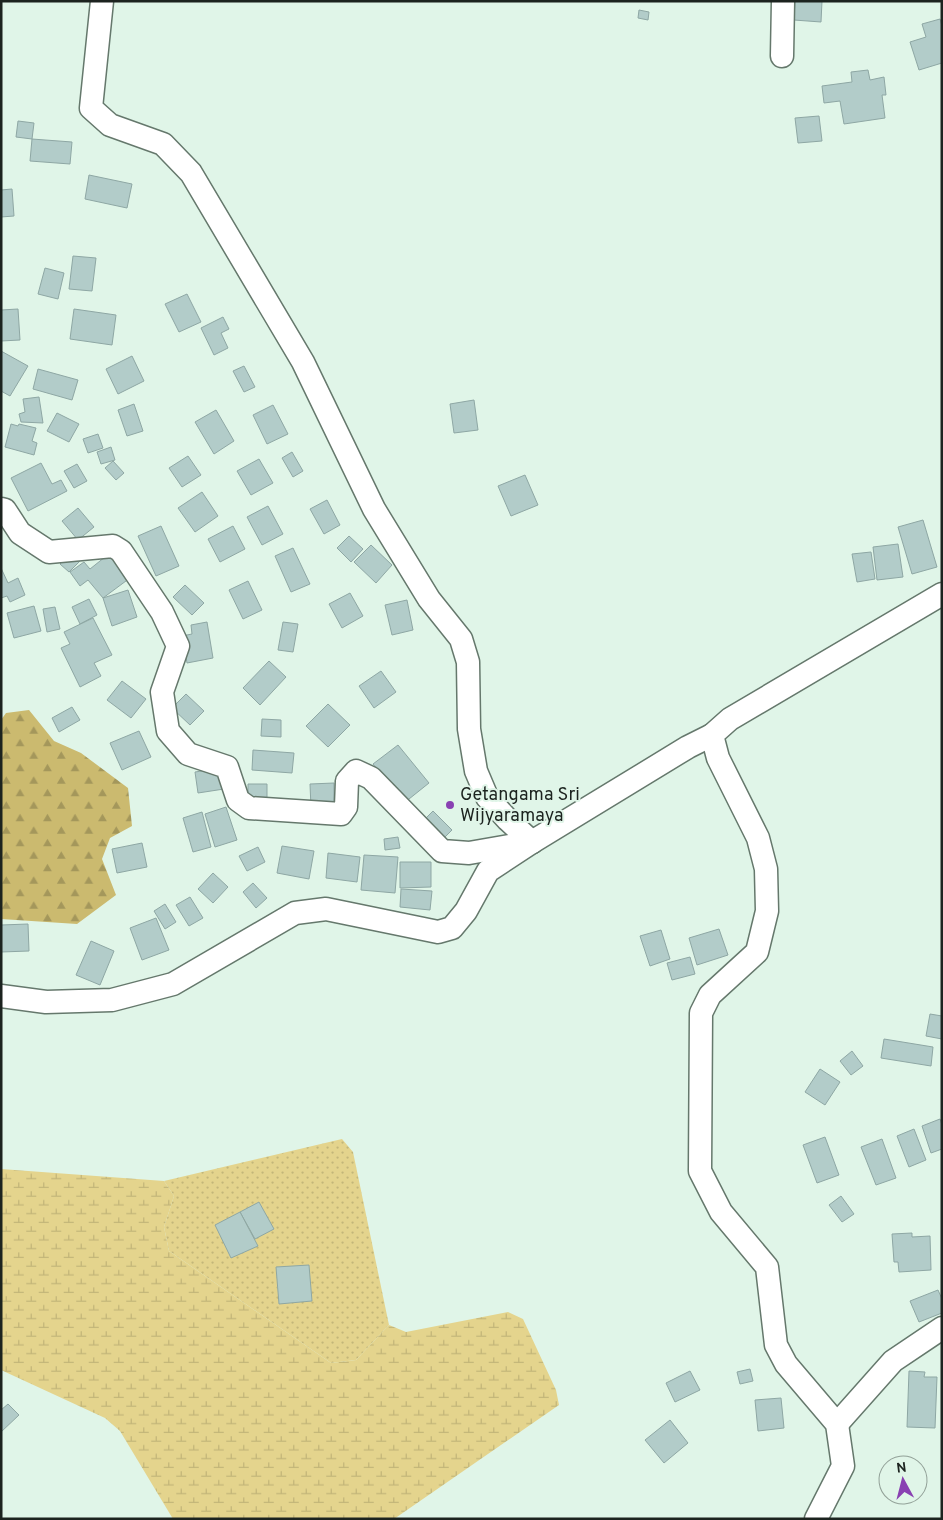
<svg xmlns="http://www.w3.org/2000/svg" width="943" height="1520" font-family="Overpass,sans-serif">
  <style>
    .grass { fill: url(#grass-dots) }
    .forest { fill: url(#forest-firs) }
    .wetland { fill: url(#wetland-marsh) }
    .building { fill: #b2ccc9; stroke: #8ea7a4 }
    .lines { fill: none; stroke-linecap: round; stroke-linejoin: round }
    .minor-casing { stroke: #65786c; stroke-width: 25 }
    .minor { stroke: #fff; stroke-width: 22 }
    .poi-dot { fill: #8940b2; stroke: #e0f5e8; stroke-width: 2 }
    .labels { text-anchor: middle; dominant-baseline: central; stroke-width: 4; stroke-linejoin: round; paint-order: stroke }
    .poi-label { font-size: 18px; fill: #1c231f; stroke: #e0f5e8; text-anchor: start }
  </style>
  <defs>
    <pattern id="grass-dots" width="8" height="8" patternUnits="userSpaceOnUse" patternTransform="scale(1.25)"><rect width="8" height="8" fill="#e4d48d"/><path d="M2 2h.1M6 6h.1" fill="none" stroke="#c3b679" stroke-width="1.8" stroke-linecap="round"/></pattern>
    <pattern id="forest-firs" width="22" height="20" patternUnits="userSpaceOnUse" patternTransform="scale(1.25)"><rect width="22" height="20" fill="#cbba6f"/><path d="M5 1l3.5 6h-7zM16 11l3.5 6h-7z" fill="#a4975b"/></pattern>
    <pattern id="wetland-marsh" width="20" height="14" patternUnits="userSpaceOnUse" patternTransform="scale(1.25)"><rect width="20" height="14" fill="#e4d48d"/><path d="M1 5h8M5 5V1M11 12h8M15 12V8" fill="none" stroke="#c3b679"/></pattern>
  </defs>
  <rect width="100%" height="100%" fill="#e0f5e8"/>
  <path class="grass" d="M 342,1139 L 353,1152 L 389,1325 L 356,1360 L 331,1363 L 169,1251 L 164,1227 L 174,1196 L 164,1181 Z"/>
  <path class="forest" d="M 29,710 L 54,741 L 81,753 L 128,788 L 132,826 L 110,838 L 102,859 L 116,895 L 77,924 L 1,919 L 1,720 L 6,713 Z"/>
  <path class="wetland" d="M 1,1169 L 164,1181 L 174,1196 L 164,1227 L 169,1251 L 331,1363 L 356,1360 L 389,1325 L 406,1332 L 508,1312 L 523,1319 L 556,1390 L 559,1405 L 394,1519 L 173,1519 L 120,1431 L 105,1418 L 1,1370 Z"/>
  <g class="building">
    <path d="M 795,1 L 822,1 L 821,22 L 794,20 Z"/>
    <path d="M 639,10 L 649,12 L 648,20 L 638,18 Z"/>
    <path d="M 940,19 L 942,26 L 942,63 L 919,70 L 910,42 L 926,37 L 922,24 Z"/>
    <path d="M 868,70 L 870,80 L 884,77 L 886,95 L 882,95 L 885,118 L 844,124 L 840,101 L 824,103 L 822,86 L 852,82 L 851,72 Z"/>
    <path d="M 819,116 L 822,141 L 798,143 L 795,118 Z"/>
    <path d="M 18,121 L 34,123 L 32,139 L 16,137 Z"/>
    <path d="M 32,139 L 72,142 L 70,164 L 30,161 Z"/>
    <path d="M 89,175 L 132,184 L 127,208 L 85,199 Z"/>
    <path d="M 12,189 L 14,216 L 1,217 L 1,190 Z"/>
    <path d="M 73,256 L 96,258 L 92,291 L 69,289 Z"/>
    <path d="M 45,268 L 64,273 L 58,299 L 38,294 Z"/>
    <path d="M 187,294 L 201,322 L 179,332 L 165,304 Z"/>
    <path d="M 18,309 L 20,340 L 1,341 L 1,310 Z"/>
    <path d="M 74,309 L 116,315 L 112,345 L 70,339 Z"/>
    <path d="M 223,317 L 229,329 L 221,333 L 228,348 L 214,355 L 201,328 Z"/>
    <path d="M 1,351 L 28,366 L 10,396 L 1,391 Z"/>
    <path d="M 132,356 L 144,381 L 118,394 L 106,369 Z"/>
    <path d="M 244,366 L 255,387 L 244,392 L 233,371 Z"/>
    <path d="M 38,369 L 78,380 L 72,400 L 33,389 Z"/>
    <path d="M 39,397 L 43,423 L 21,422 L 19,414 L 25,412 L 23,399 Z"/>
    <path d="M 474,400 L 478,430 L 454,433 L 450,404 Z"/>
    <path d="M 134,404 L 143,431 L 127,436 L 118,410 Z"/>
    <path d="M 273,405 L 288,434 L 267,444 L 253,415 Z"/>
    <path d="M 216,410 L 234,441 L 214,454 L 195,422 Z"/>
    <path d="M 57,413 L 79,424 L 69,442 L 47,431 Z"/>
    <path d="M 11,424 L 18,426 L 19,424 L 36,428 L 32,441 L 37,443 L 34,455 L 5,447 Z"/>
    <path d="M 98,434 L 103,448 L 88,453 L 83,439 Z"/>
    <path d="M 111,447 L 115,460 L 101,464 L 97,452 Z"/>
    <path d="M 292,452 L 303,471 L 293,477 L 282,458 Z"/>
    <path d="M 188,456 L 201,475 L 182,487 L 169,468 Z"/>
    <path d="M 259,459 L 273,483 L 251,495 L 237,471 Z"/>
    <path d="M 113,461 L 124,473 L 116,480 L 105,468 Z"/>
    <path d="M 41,463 L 52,484 L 61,480 L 67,491 L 28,511 L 11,478 Z"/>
    <path d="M 77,464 L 87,481 L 74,488 L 64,471 Z"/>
    <path d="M 525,475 L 538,505 L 511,516 L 498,486 Z"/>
    <path d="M 202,492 L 218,516 L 195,532 L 178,508 Z"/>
    <path d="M 327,500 L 340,525 L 324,534 L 310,509 Z"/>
    <path d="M 268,506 L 283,534 L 262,545 L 247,517 Z"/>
    <path d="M 78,508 L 94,527 L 78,540 L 62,521 Z"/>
    <path d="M 923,520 L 937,567 L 912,574 L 898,527 Z"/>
    <path d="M 161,526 L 179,566 L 156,576 L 138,536 Z"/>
    <path d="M 233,526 L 245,549 L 220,562 L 208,539 Z"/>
    <path d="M 349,536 L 363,549 L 351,562 L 337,548 Z"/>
    <path d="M 898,544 L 903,577 L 877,580 L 873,547 Z"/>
    <path d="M 371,545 L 392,565 L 376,583 L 354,562 Z"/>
    <path d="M 293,548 L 310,584 L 291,592 L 275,556 Z"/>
    <path d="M 72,552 L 81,560 L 69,572 L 60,564 Z"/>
    <path d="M 871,552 L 875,579 L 857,582 L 852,554 Z"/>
    <path d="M 110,553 L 130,578 L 103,598 L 88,580 L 80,586 L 70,572 L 84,562 L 90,569 Z"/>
    <path d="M 1,568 L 8,583 L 18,578 L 25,595 L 10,602 L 7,596 L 1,598 Z"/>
    <path d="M 248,581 L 262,610 L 243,619 L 229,590 Z"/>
    <path d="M 185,585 L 204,603 L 192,615 L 173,597 Z"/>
    <path d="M 128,590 L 137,617 L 112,626 L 103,598 Z"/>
    <path d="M 350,593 L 363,616 L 342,628 L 329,604 Z"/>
    <path d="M 89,599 L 97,615 L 80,624 L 72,607 Z"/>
    <path d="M 407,600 L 413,630 L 392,635 L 385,605 Z"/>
    <path d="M 34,606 L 41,631 L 14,638 L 7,613 Z"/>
    <path d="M 55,607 L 60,629 L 47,632 L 43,609 Z"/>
    <path d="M 93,618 L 112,655 L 94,663 L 101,676 L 80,687 L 61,648 L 70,644 L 64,632 Z"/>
    <path d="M 207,622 L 213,658 L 187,663 L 182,636 L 192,634 L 191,625 Z"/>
    <path d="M 283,622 L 298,624 L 293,652 L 278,650 Z"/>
    <path d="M 269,661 L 286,677 L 260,705 L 243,688 Z"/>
    <path d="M 381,671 L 396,692 L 374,708 L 359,686 Z"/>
    <path d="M 122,681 L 146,699 L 131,718 L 107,700 Z"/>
    <path d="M 186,694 L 204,711 L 190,725 L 172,708 Z"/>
    <path d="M 328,704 L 350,725 L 328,747 L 306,726 Z"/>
    <path d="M 72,707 L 80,720 L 59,732 L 52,718 Z"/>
    <path d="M 262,719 L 281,720 L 281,737 L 261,736 Z"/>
    <path d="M 139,731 L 151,757 L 122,770 L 110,743 Z"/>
    <path d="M 398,745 L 429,783 L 404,803 L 373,764 Z"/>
    <path d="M 253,750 L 294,753 L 292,773 L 252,770 Z"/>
    <path d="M 221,768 L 224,789 L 198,793 L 195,772 Z"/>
    <path d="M 334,783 L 334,807 L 311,808 L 310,784 Z"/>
    <path d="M 248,784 L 267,784 L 267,805 L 248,804 Z"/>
    <path d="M 226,807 L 237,840 L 215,847 L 205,814 Z"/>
    <path d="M 433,811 L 452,830 L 441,841 L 422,822 Z"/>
    <path d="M 202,812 L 211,847 L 193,852 L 183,818 Z"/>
    <path d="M 398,837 L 400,848 L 385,850 L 384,839 Z"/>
    <path d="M 142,843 L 147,867 L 117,873 L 112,849 Z"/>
    <path d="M 282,846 L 314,851 L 309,879 L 277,873 Z"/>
    <path d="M 258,847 L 265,862 L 247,871 L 239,856 Z"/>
    <path d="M 328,853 L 360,857 L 357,882 L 326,878 Z"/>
    <path d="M 364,855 L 398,857 L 395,893 L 361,890 Z"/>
    <path d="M 400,862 L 431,862 L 431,887 L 400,888 Z"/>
    <path d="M 213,873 L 228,887 L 213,903 L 198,889 Z"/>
    <path d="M 253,883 L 267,898 L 256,908 L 243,892 Z"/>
    <path d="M 401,889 L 432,891 L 430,910 L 400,907 Z"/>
    <path d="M 190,897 L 203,918 L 189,926 L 176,905 Z"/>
    <path d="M 165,904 L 176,922 L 165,929 L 154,911 Z"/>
    <path d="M 156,918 L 169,950 L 142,960 L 130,928 Z"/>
    <path d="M 28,924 L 29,951 L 1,952 L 1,925 Z"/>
    <path d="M 719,929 L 728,955 L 697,965 L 689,938 Z"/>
    <path d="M 661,930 L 670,959 L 650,966 L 640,936 Z"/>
    <path d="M 91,941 L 114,951 L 100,985 L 76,975 Z"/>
    <path d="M 690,957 L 695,974 L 672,980 L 667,963 Z"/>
    <path d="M 930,1014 L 942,1016 L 942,1039 L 926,1036 Z"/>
    <path d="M 884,1039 L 933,1047 L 931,1066 L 881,1058 Z"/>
    <path d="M 852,1051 L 863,1066 L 851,1075 L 840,1061 Z"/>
    <path d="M 820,1069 L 840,1082 L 825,1105 L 805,1092 Z"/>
    <path d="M 940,1119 L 942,1125 L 942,1149 L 931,1153 L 922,1126 Z"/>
    <path d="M 914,1129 L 926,1160 L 909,1167 L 897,1136 Z"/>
    <path d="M 825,1137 L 839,1175 L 817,1183 L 803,1145 Z"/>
    <path d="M 882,1139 L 896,1178 L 876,1185 L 861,1147 Z"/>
    <path d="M 841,1196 L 854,1214 L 842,1222 L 829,1205 Z"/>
    <path d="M 259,1202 L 274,1229 L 255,1239 L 240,1212 Z"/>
    <path d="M 240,1212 L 258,1246 L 231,1258 L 215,1225 Z"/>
    <path d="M 912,1233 L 912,1237 L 930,1236 L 931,1270 L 899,1272 L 898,1262 L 894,1262 L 892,1234 Z"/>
    <path d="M 309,1265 L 312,1301 L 279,1304 L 276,1267 Z"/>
    <path d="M 938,1290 L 942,1299 L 942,1313 L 919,1322 L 910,1301 Z"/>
    <path d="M 750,1369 L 753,1381 L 740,1384 L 737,1372 Z"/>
    <path d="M 690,1371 L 700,1390 L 675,1402 L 666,1383 Z"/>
    <path d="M 909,1371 L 925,1372 L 924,1377 L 937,1377 L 935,1428 L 907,1427 Z"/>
    <path d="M 781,1398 L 784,1428 L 758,1431 L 755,1400 Z"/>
    <path d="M 8,1404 L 19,1415 L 1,1432 L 1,1410 Z"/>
    <path d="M 670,1420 L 688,1443 L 664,1463 L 645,1440 Z"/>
  </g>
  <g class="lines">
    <g class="minor-casing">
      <g id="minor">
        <path d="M 102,1 L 91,108 L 110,125 L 163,144 L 191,173 L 303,362 L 374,509 L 429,599 L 461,639 L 468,662 L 469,729 L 476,771 L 487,797 L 508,820 L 532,842"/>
        <path d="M 782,56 L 783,1"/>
        <path d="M 1,509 L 5,510 L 20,533 L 49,552 L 113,546 L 121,551 L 162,612 L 178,646 L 162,692 L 168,731 L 188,754 L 227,767 L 238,800 L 249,808 L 341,814 L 346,807 L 347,781 L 356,771 L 371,778 L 442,851 L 469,853 L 532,842"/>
        <path d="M 1,996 L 46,1002 L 112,1000 L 173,984 L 295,913 L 326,909 L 438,932 L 452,928 L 466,911 L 488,871 L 532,842 L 688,747 L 712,735"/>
        <path d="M 837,1424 L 893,1361 L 942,1328"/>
        <path d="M 816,1519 L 843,1466 L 837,1424 L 786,1364 L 776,1345 L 767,1267 L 721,1212 L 700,1171 L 701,1013 L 710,995 L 757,952 L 767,911 L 766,869 L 758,838 L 718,758 L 712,735 L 730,719 L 942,594"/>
      </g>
    </g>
    <use href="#minor" class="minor"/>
  </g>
  <circle class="poi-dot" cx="450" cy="805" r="5"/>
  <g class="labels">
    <g class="poi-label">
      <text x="460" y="795">Getangama Sri<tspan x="460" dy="21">Wijyaramaya</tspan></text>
    </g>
  </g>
  <rect width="943" height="1520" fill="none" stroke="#1c231f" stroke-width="5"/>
  <g transform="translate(903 1480) rotate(353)"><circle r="24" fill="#e0f5e8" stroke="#92a198"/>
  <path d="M0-4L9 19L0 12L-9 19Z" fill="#8940b2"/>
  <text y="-8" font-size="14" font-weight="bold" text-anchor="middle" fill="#1c231f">N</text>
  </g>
</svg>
